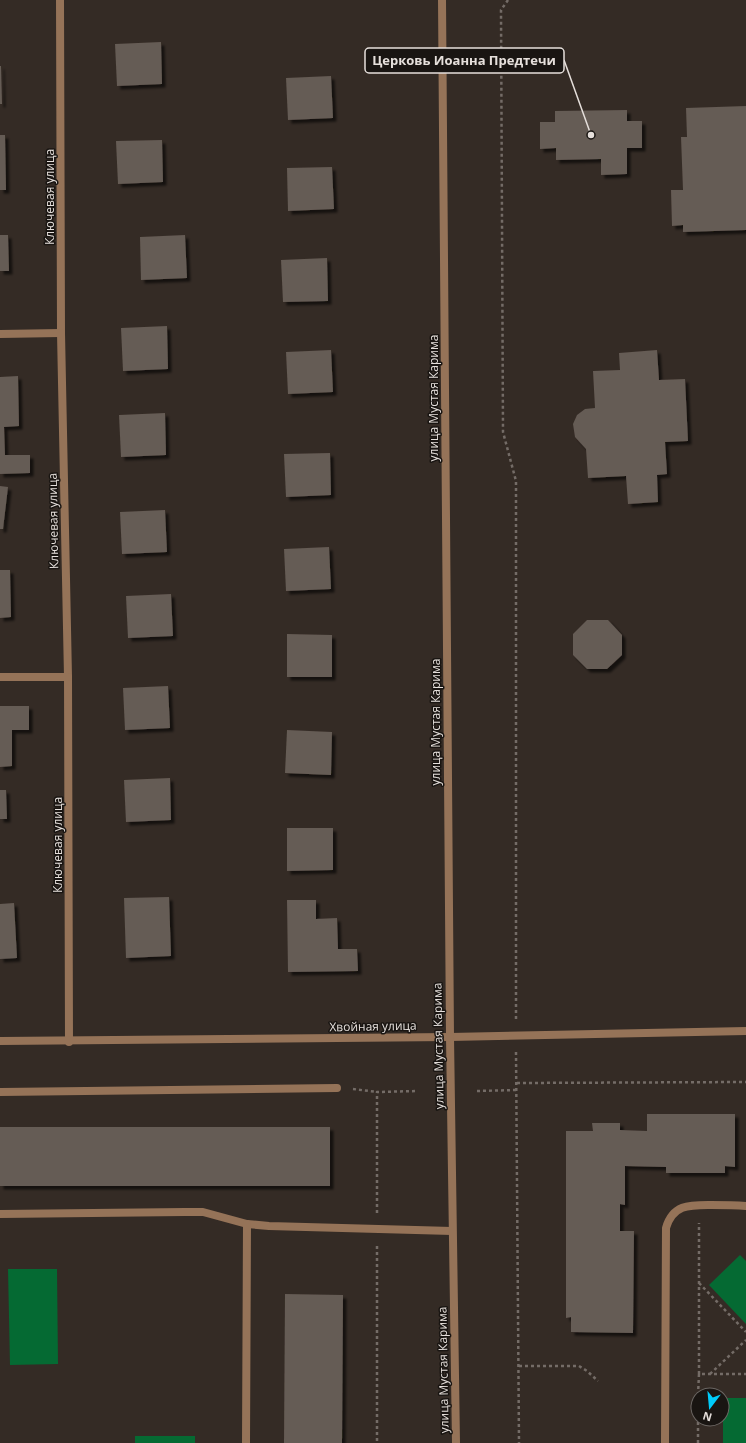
<svg xmlns="http://www.w3.org/2000/svg" width="746" height="1443" font-family="'Open Sans',sans-serif">
  <style>
    .green { fill: #056a33 }
    .building { fill: #655b54; filter: url(#shadow) }
    .lines { fill: none; stroke-linecap: round; stroke-linejoin: round }
    .path { stroke: #746c67; stroke-width: 2.5; stroke-dasharray: 3 3; stroke-linecap: butt }
    .service { stroke: #957358; stroke-width: 8 }
    .minor { stroke: #957358; stroke-width: 8 }
    .tertiary { stroke: #957358; stroke-width: 8 }
    .labels { text-anchor: middle; dominant-baseline: central; stroke-width: 3; stroke-linejoin: round; paint-order: stroke }
    .street-label { font-size: 12px; fill: #e6e0dc; stroke: #191512 }
    .leader { fill: none; stroke: #e6e0dc; stroke-width: 1.5 }
    .callout-dot { fill: #e6e0dc; stroke: #191512; stroke-width: 1.5 }
    .callout { fill: #191512; stroke: #e6e0dc; stroke-width: 1.5 }
    .callout-label { font-size: 13px; text-anchor: middle; font-weight: bold; fill: #e6e0dc }
  </style>
  <defs>
    <filter id="shadow"><feDropShadow dx="3.5" dy="3.5" stdDeviation="1" flood-color="#0009"/></filter>
  </defs>
  <rect width="100%" height="100%" fill="#342b25"/>
  <g class="green">
    <path d="M 740,1255 L 746,1261 L 746,1324 L 709,1285 Z"/>
    <path d="M 8,1269 L 57,1269 L 58,1364 L 10,1365 Z"/>
    <rect x="723" y="1398" width="23" height="45"/>
    <rect x="135" y="1436" width="60" height="7"/>
  </g>
  <g class="building">
    <path d="M 161,42 L 162,84 L 117,86 L 115,44 Z"/>
    <path d="M 0,66 L 1,66 L 2,104 L 0,104 Z"/>
    <path d="M 331,76 L 333,118 L 288,120 L 286,78 Z"/>
    <path d="M 746,106 L 746,230 L 683,232 L 683,225 L 672,226 L 671,190 L 683,190 L 681,137 L 687,137 L 686,108 Z"/>
    <path d="M 627,110 L 627,121 L 642,121 L 642,148 L 627,148 L 627,174 L 601,175 L 601,159 L 556,160 L 556,148 L 540,149 L 540,122 L 555,122 L 555,111 Z"/>
    <path d="M 0,135 L 5,135 L 6,190 L 0,190 Z"/>
    <path d="M 162,140 L 163,182 L 118,184 L 116,141 Z"/>
    <path d="M 332,167 L 334,209 L 288,211 L 287,168 Z"/>
    <path d="M 0,235 L 8,235 L 9,271 L 0,271 Z"/>
    <path d="M 185,235 L 187,278 L 141,280 L 140,237 Z"/>
    <path d="M 327,258 L 328,301 L 283,302 L 281,260 Z"/>
    <path d="M 167,326 L 168,369 L 123,371 L 121,328 Z"/>
    <path d="M 331,350 L 333,392 L 288,394 L 286,352 Z"/>
    <path d="M 657,350 L 659,380 L 685,379 L 688,441 L 665,442 L 667,474 L 657,475 L 658,502 L 628,504 L 626,476 L 588,478 L 586,449 L 575,437 L 573,424 L 577,415 L 585,409 L 595,408 L 593,371 L 620,370 L 619,353 Z"/>
    <path d="M 18,376 L 19,426 L 4,427 L 5,455 L 30,455 L 30,473 L 0,474 L 0,377 Z"/>
    <path d="M 165,413 L 166,455 L 121,457 L 119,415 Z"/>
    <path d="M 330,453 L 331,495 L 286,497 L 284,454 Z"/>
    <path d="M 0,486 L 8,487 L 3,529 L 0,529 Z"/>
    <path d="M 165,510 L 167,552 L 122,554 L 120,512 Z"/>
    <path d="M 329,547 L 331,589 L 286,591 L 284,549 Z"/>
    <path d="M 0,570 L 10,570 L 11,617 L 0,618 Z"/>
    <path d="M 171,594 L 173,636 L 128,638 L 126,596 Z"/>
    <path d="M 587,620 L 608,620 L 622,635 L 622,655 L 607,669 L 587,669 L 573,655 L 573,634 Z"/>
    <path d="M 287,634 L 332,635 L 332,677 L 287,677 Z"/>
    <path d="M 168,686 L 170,728 L 125,730 L 123,688 Z"/>
    <path d="M 0,706 L 29,706 L 29,730 L 12,730 L 12,766 L 0,767 Z"/>
    <path d="M 287,730 L 332,732 L 331,775 L 285,773 Z"/>
    <path d="M 170,778 L 171,820 L 126,822 L 124,780 Z"/>
    <path d="M 0,790 L 6,790 L 7,819 L 0,819 Z"/>
    <path d="M 287,828 L 333,828 L 333,870 L 287,871 Z"/>
    <path d="M 169,897 L 171,956 L 126,958 L 124,898 Z"/>
    <path d="M 287,900 L 316,900 L 316,919 L 337,918 L 338,949 L 357,949 L 358,971 L 288,972 Z"/>
    <path d="M 14,903 L 17,958 L 0,959 L 0,904 Z"/>
    <path d="M 647,1114 L 735,1114 L 735,1167 L 725,1166 L 725,1173 L 666,1173 L 666,1167 L 625,1166 L 625,1205 L 620,1204 L 620,1231 L 634,1231 L 633,1333 L 571,1332 L 571,1317 L 566,1318 L 566,1131 L 593,1131 L 592,1123 L 620,1123 L 620,1130 L 647,1131 Z"/>
    <rect x="0" y="1127" width="330" height="59"/>
    <path d="M 285,1294 L 343,1295 L 342,1443 L 284,1443 Z"/>
  </g>
  <g class="lines">
    <g class="path">
      <path d="M 508,0 L 501,10 L 503,432 L 516,481 L 516,1019"/>
      <path d="M 516,1052 L 519,1443"/>
      <path d="M 517,1083 L 746,1082"/>
      <path d="M 353,1089 L 377,1092"/>
      <path d="M 477,1091 L 517,1090"/>
      <path d="M 377,1213 L 377,1092 L 418,1091"/>
      <path d="M 377,1246 L 377,1443"/>
      <path d="M 699,1283 L 746,1332"/>
      <path d="M 519,1366 L 579,1366 L 587,1371 L 598,1381"/>
      <path d="M 699,1374 L 699,1223"/>
      <path d="M 710,1374 L 746,1340"/>
      <path d="M 698,1395 L 699,1374 L 746,1374"/>
      <path d="M 698,1443 L 698,1419"/>
    </g>
    <g class="service">
      <path d="M 0,1092 L 337,1088"/>
      <path d="M 0,1214 L 185,1212 L 203,1212 L 247,1224 L 269,1226 L 452,1231"/>
      <path d="M 246,1443 L 247,1224"/>
      <path d="M 665,1443 L 666,1228 C 673,1204 690,1205 711,1205 C 723,1205 734,1205 746,1206"/>
    </g>
    <g class="minor">
      <path d="M 60,0 L 61,333 L 68,677 L 69,1042"/>
      <path d="M 0,334 L 61,333"/>
      <path d="M 0,677 L 68,677"/>
      <path d="M 450,1037 L 746,1031"/>
    </g>
    <g class="tertiary">
      <path d="M 442,0 L 450,1037 L 456,1443"/>
      <path d="M 0,1041 L 450,1037"/>
    </g>
  </g>
  <g class="labels">
    <g class="street-label">
      <text transform="translate(49 197) rotate(-90)">Ключевая улица</text>
      <text transform="translate(433 398) rotate(-90)">улица Мустая Карима</text>
      <text transform="translate(53 521) rotate(-91)">Ключевая улица</text>
      <text transform="translate(435 722) rotate(-90)">улица Мустая Карима</text>
      <text transform="translate(57 845) rotate(-90)">Ключевая улица</text>
      <text transform="translate(373 1026) rotate(-1)">Хвойная улица</text>
      <text transform="translate(438 1046) rotate(-91)">улица Мустая Карима</text>
      <text transform="translate(443 1370) rotate(-91)">улица Мустая Карима</text>
    </g>
  </g>
  <path class="leader" d="M591 135L564 60"/>
  <circle class="callout-dot" cx="591" cy="135" r="4"/>
  <rect class="callout" x="365" y="48" width="199" height="25" rx="4"/>
  <g class="callout-label">
    <text x="464" y="65">Церковь Иоанна Предтечи</text>
  </g>
  <g transform="translate(710 1407) rotate(196)"><circle r="19" fill="#191512" stroke="#6b6663"/>
  <path d="M0-3L7 15L0 10L-7 15Z" fill="#00cbf9"/>
  <text y="-6" font-size="11" font-weight="bold" text-anchor="middle" fill="#e6e0dc">N</text>
  </g>
</svg>
